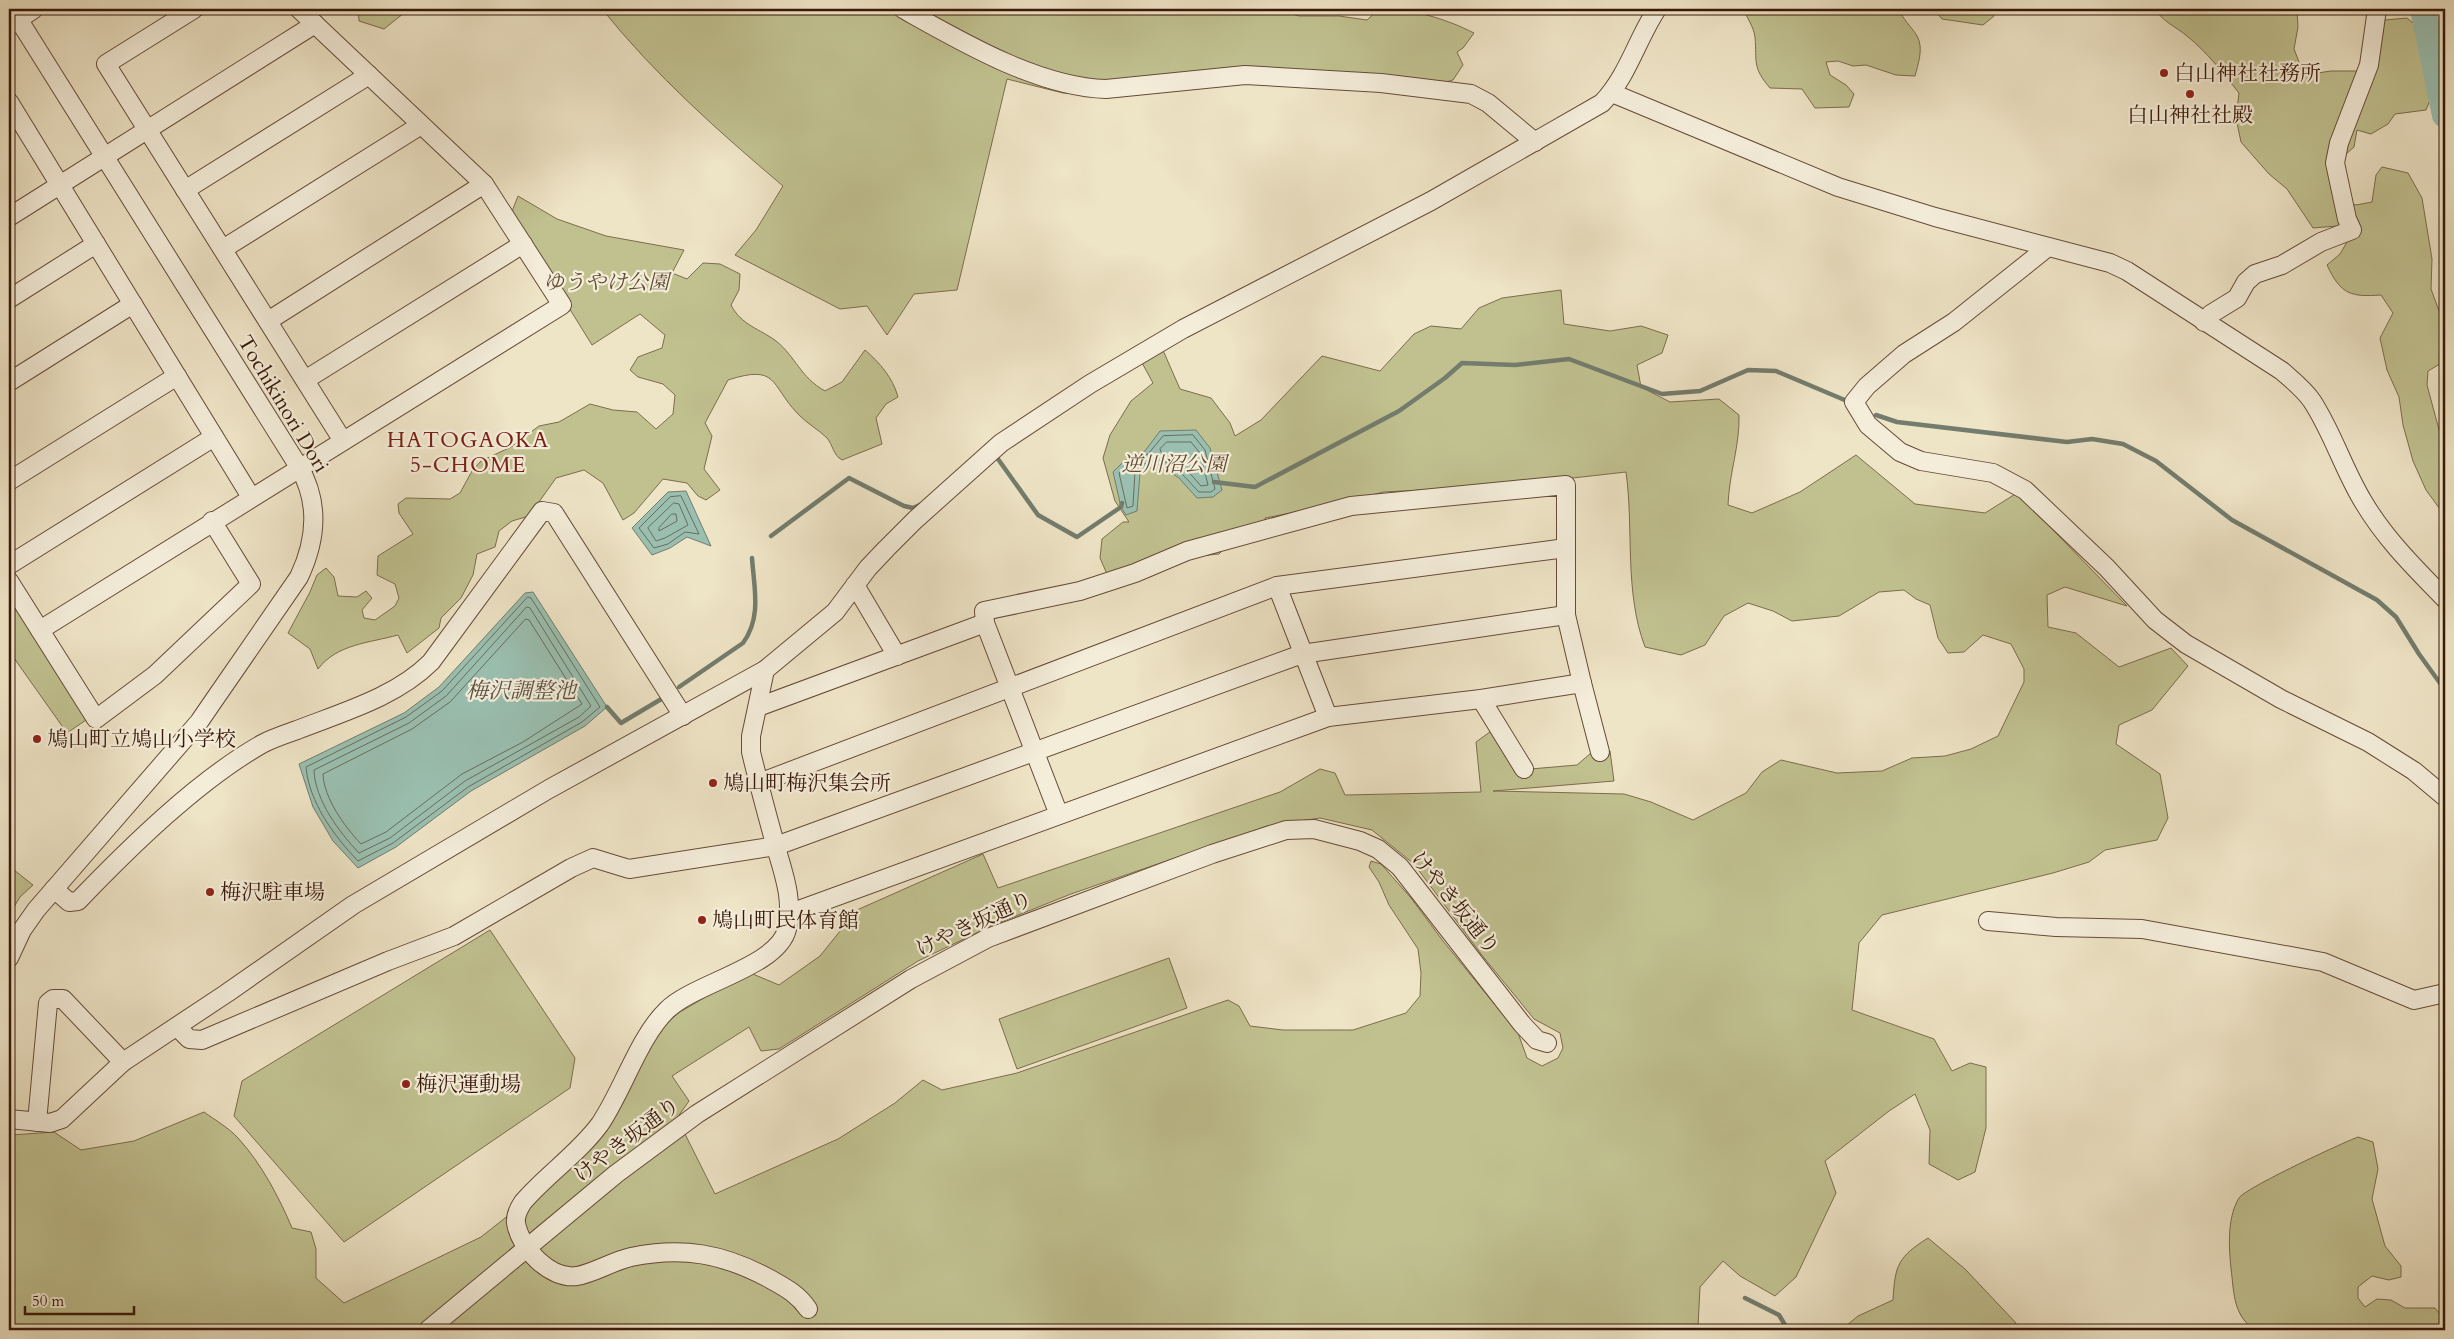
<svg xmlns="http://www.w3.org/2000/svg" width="2454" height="1339" font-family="Cardo,'Noto Serif JP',serif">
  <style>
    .green { fill: #c1c190; stroke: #7d6c4c; fill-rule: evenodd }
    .water { fill: #9abfb0; stroke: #737c6d }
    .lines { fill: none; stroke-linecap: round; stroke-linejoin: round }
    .shore { stroke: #6a6c5c; stroke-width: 1 }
    .stream { stroke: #737c6d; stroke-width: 4.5 }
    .river { stroke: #9abfb0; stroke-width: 26 }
    .minor-casing { stroke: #664b38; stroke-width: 20 }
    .minor { stroke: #f4edda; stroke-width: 18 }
    .poi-dot { fill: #8f2418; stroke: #f4edda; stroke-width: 2 }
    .labels { text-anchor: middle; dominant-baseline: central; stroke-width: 4.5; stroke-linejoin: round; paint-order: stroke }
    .poi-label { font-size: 21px; fill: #391808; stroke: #f4edda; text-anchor: start }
    .park-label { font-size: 21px; font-style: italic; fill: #624b31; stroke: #f4edda }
    .street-label { font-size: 21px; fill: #391808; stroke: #f4edda }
    .neighbourhood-label { font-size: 22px; letter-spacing: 1px; fill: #7a1f14; stroke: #f4edda }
    .water-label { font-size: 22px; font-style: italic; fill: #5b5243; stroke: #f4edda }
  </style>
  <rect width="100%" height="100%" fill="#eee4c6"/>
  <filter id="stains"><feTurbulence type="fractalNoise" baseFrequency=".004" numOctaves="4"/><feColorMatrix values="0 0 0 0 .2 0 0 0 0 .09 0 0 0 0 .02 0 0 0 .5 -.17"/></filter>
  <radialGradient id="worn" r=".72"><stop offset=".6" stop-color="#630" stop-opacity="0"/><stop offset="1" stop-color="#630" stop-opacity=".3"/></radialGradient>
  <g class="green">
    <path d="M 358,9 L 409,9 L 384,29 L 359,21 Z"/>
    <path d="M 602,9 L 1277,9 L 1299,16 L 1339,16 L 1367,20 L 1379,9 C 1413,9 1444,18 1474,33 L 1463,48 L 1457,52 L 1463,65 L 1453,80 L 1438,84 L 1326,74 L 1116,96 L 1063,93 L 1007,79 L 957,290 L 914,294 L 887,335 L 867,306 L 840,309 L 735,255 L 756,230 L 783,186 C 718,131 655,75 602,9 Z"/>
    <path d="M 1743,9 L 1899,9 C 1903,20 1911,26 1917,36 C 1924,48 1918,64 1915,76 L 1896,75 L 1866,65 L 1853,66 L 1838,61 L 1826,62 L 1830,75 L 1846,85 L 1854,94 L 1849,107 L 1815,108 L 1802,89 L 1770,88 C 1752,67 1757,62 1755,37 C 1754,28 1747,17 1743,9 Z"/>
    <path d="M 1933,9 L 1989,9 L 1994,16 L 1983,25 L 1942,19 Z"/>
    <path d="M 2155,9 L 2297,10 L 2298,27 L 2294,49 L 2304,75 L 2331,71 L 2356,71 L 2375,62 L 2376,44 L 2385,20 L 2407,18 L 2419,28 L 2430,73 L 2432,95 L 2426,110 L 2395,114 L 2388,124 L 2371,134 L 2357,130 L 2354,147 L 2345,155 L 2338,199 L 2356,205 L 2372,202 L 2376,175 L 2382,167 L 2408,173 L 2422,198 L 2432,259 L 2431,289 L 2445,327 L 2445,361 L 2428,371 L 2427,385 L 2445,452 L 2445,516 L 2426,490 L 2413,461 L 2403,425 L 2399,397 L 2387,370 L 2380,338 L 2393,313 L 2381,295 C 2351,297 2341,295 2327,265 L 2340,254 L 2347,242 L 2337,226 L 2313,228 L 2287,189 L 2269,174 L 2241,142 L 2236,118 L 2239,93 C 2223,73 2207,52 2187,36 C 2175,26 2163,22 2155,9 Z"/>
    <path d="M 518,196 L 557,219 L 606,236 L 684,250 L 672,273 L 687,279 L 703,263 L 720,264 L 740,274 L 739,290 L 731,305 C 741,325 760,329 776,341 C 796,357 800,377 825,391 L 842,382 L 865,350 C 880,363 893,378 898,397 L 886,404 L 876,418 L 882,444 L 842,460 C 833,455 833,445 827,438 C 818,429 806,423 797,413 C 770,384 778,364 728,380 L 705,423 L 712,436 L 704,469 L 720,490 L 706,500 L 698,496 L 687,483 L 663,479 L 634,513 L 623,520 L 603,483 L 584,470 L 556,478 L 529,516 L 512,521 L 499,531 L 495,547 L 477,554 L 473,575 L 461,598 L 441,618 L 439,628 L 407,653 L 398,635 C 369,643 337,644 318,669 L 310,649 L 288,633 L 310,592 L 317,575 L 326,568 L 334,577 L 338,596 L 357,597 L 366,591 L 372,598 L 362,610 L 364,618 L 375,620 L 395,606 L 399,598 L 395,584 L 377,575 L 378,556 L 413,534 L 399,513 L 398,504 L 406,498 L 450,499 L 460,493 L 472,471 L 481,461 L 511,447 L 539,426 L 559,422 L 590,404 L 613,410 L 637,412 L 656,429 L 673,414 L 675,395 L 663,384 L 638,377 L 630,370 L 638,357 L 662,348 L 665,335 L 640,314 L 592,345 L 511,214 Z"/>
    <path d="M 1561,290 L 1564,324 L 1610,331 L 1641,326 L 1668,335 L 1662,353 L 1637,365 L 1641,387 L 1670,402 L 1719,399 L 1739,415 C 1740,445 1729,474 1728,505 L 1752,513 L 1800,492 L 1856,455 L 1915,504 L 1985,513 L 2017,493 L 2127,606 L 2065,587 L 2047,595 L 2048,627 L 2076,633 L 2119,667 L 2171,648 L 2188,666 L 2152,710 L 2119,725 L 2116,744 L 2160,774 L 2168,818 L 2157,840 L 2105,850 L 2089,862 L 2053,873 L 1882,915 L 1859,943 L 1852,1010 L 1934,1039 L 1952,1071 L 1970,1063 L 1986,1067 L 1986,1128 L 1975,1172 L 1958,1180 L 1929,1164 L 1930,1130 L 1915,1094 L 1889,1111 L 1825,1161 L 1836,1193 L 1796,1277 L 1775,1296 L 1740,1276 L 1723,1261 L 1700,1287 L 1698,1327 L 1706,1330 L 9,1330 L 9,1141 L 11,1135 L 54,1132 L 81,1150 L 134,1141 L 204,1112 C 215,1120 229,1128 238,1138 C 261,1163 279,1197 292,1228 L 311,1232 L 316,1249 L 316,1278 L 344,1303 L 481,1237 L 581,1158 L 607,1129 L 619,1109 L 641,1059 L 656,1031 L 680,1012 L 748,972 L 779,985 L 820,956 L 857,910 L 983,854 L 998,888 L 1280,792 L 1320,769 L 1335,773 L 1345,795 L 1481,792 L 1476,742 L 1494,729 L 1519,770 L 1577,765 L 1591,753 L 1610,751 L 1614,781 L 1493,791 L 1624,794 L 1651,802 L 1693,820 L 1746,793 L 1762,772 L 1781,760 L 1837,773 L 1882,771 L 1912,758 L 1945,756 L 1971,749 L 1998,736 L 2024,682 L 2024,669 L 2011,644 L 1983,635 L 1964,652 L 1948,653 L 1938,638 L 1930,605 L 1916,599 L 1904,590 L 1879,592 L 1839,616 L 1792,621 L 1773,611 L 1748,603 L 1724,616 L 1705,645 L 1681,655 L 1645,647 C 1624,591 1634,530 1626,472 L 1502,486 L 1383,492 L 1343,503 L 1265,518 L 1266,523 L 1244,529 L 1219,554 L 1190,557 L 1107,574 L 1100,558 L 1102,539 L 1123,522 L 1129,522 L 1115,501 L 1103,458 L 1110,435 L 1131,401 L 1153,383 L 1141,361 L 1162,348 L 1180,389 L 1211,398 L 1230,423 L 1235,436 L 1261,420 L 1322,356 L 1380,371 L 1414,334 L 1431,326 L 1461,329 L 1479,308 L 1502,298 ZM 1320,818 L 1372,830 L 1414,864 L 1481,954 L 1534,1019 L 1560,1033 L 1563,1048 L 1558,1058 L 1542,1066 L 1527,1058 L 1518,1033 L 1443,941 L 1411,898 L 1381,864 L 1371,861 L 1369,867 L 1379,882 L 1389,905 L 1418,949 L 1421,973 L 1420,996 L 1406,1013 L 1353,1030 L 1283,1030 L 1250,1026 L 1239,1006 L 1228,1000 L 1017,1073 L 942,1090 L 923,1080 L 895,1103 L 838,1139 L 715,1194 L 677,1118 L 689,1101 L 672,1076 L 749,1027 L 761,1051 L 779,1049 L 918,961 L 991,926 L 1071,894 L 1267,826 Z"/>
    <path d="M 9,590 L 89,718 L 67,733 L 9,651 Z"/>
    <path d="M 9,866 L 33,885 L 20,897 L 9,915 Z"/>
    <path d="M 490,930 L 575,1058 L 570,1088 L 344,1242 L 234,1116 L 242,1081 Z"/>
    <path d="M 1169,958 L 1187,1008 L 1017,1069 L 999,1019 Z"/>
    <path d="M 2358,1137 L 2373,1142 L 2378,1169 L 2372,1199 L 2385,1246 L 2401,1266 L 2401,1277 L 2389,1280 L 2372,1276 L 2358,1287 L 2358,1298 L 2365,1307 L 2377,1299 L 2391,1300 L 2405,1308 L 2435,1308 L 2445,1320 L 2445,1330 L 2256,1330 C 2236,1319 2234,1298 2232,1277 C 2229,1253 2226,1219 2239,1198 C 2245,1188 2342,1143 2358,1137 Z"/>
    <path d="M 1928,1238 L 1965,1269 L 2016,1323 L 2014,1330 L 1841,1330 L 1858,1316 L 1893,1300 C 1895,1265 1898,1257 1928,1238 Z"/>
  </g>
  <g class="water">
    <path d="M 1196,430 L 1210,448 L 1222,490 L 1213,497 L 1197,498 L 1179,478 L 1158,464 L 1140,473 L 1137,511 L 1126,515 L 1121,507 L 1113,472 L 1124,461 L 1145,451 L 1160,431 Z"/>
    <path d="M 686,491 L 711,546 L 687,537 L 670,548 L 652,555 L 632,528 L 668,492 Z"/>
    <path d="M 533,592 L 607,707 L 585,726 L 471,791 L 396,847 L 358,868 L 333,841 L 313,807 L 299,764 L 404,713 L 439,687 L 525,593 Z"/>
  </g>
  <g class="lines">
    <g class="shore">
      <path d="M 1193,435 L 1205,450 L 1215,489 L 1211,492 L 1199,492 C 1179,472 1163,445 1135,471 L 1133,506 L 1127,508 L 1119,473 L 1127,465 L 1148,454 L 1163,436 Z"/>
      <path d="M 1167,442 L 1191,442 L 1200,453 L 1208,485 L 1201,486 L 1186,469 L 1161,452 L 1160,449 Z"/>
      <path d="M 681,496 L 699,534 L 685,532 L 668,544 L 654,548 L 639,528 L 670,497 Z"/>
      <path d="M 674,503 L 679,504 L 688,525 L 665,538 L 656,541 L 648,528 Z"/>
      <path d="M 672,514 L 676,514 L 677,521 L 659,531 L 659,528 Z"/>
      <path d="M 528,597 L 531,598 L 600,707 L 582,722 L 468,787 L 393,843 L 358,861 C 334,836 309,802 306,767 L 406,717 L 442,691 Z"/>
      <path d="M 527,607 L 530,608 L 591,706 L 579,717 L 465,781 L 390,838 L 359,853 C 339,832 315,800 314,770 L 409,723 L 446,696 Z"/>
      <path d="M 526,619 L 529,620 L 582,704 L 523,742 L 462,774 L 386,832 L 361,844 C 344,826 324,798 323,774 L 412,729 L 450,702 Z"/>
    </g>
    <g class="stream">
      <path d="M 1876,415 L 1897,422 L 2067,442 L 2092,439 L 2123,444 L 2156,461 L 2232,520 L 2377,600 L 2396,617 L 2419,654 L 2445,690"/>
      <path d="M 998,459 L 1038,515 L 1077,537 L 1121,507 L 1122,503"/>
      <path d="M 1214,482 L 1255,487 L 1399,411 L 1445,378 L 1462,363 L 1515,365 L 1569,359 L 1662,394 L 1700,391 L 1748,370 L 1776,371 L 1847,401"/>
      <path d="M 771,536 L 849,478 L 904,506 L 913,508 L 922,504"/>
      <path d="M 679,687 L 743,643 C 762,617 754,588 752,558"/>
      <path d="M 607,707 L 621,723 L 663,698"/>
      <path d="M 1745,1298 L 1779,1315 L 1788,1330"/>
    </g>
    <path class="river" d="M 2423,9 L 2445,115"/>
    <g class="minor-casing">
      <g id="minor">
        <path d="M 194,9 L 106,64 L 343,441"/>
        <path d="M 903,9 C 962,42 1038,87 1106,89 L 1245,75 L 1381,83 L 1471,94 L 1488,103 L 1535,142"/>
        <path d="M 9,26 L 34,9"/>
        <path d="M 1612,93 L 1838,187 L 1935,217 L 2110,263 L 2127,271 L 2282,371 C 2292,380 2304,389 2312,401 C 2333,433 2344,471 2364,503 C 2386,540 2416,569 2445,599"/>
        <path d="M 9,102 L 251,497"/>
        <path d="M 185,190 L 369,75"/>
        <path d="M 9,217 L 315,24"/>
        <path d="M 2048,247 L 1954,322 L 1904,354 L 1867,386 L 1854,402 L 1868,425 L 1900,452 L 1921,461 L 1993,473 L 2025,490 L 2107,568 L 2155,620 L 2186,644 L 2281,699 L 2368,742 L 2414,771 L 2445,797"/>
        <path d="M 223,249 L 421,125"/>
        <path d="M 9,299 L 96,244"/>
        <path d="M 268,321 L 484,184"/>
        <path d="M 2204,322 L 2211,314 L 2237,298 L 2246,282 L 2255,274 L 2282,265 L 2321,242 L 2352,230 L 2347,219 L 2335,163 L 2339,143 L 2369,65 L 2377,9"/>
        <path d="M 305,380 L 523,244"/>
        <path d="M 9,382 L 133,304"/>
        <path d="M 9,481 L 177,376"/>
        <path d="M 9,565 L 214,437"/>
        <path d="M 9,581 L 96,719 L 155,675 L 251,584 L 212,521"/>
        <path d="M 855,585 L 897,656"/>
        <path d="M 1277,586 L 1328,717"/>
        <path d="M 40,630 L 562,305 L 484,184 L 299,9"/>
        <path d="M 765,670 L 751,736 L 751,752 C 758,781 766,811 774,840 C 782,870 794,897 787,929 C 778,967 694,983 667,1010 C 639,1037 623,1090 600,1124 C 578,1154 547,1174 523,1202 C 519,1208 515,1215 516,1223 C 520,1248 550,1280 577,1276 C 594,1273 613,1261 631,1257 C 683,1246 724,1254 770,1279 C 786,1288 798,1294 808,1309"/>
        <path d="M 1582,683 L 1600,752"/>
        <path d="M 1481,699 L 1524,769"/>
        <path d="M 758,707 L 985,623"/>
        <path d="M 759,783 L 1277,586 L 1566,548"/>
        <path d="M 54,889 L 69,902 L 78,901 C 130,847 197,781 262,744 C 273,738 286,734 297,730 C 343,712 396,697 431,662 L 542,511 L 554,513 L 683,716"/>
        <path d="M 788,914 L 1328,717 L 1481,699 L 1582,683 L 1566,615 L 1566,485 L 1351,506 L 1187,551 L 1135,573 L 1080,591 L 984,611 L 985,623 L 1059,815"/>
        <path d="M 1988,921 L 2056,927 L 2142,929 L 2323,962 L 2414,1000 L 2445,993"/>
        <path d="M 9,958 L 22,930 L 36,910 L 199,722 L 212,703 L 299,577 C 316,541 320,503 299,467 L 12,9"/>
        <path d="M 177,1027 L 189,1039 L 202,1040 L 388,961 L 454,936 L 571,868 L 593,858 L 629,869 L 776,846 L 1302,654 L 1566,615"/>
        <path d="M 9,1119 L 50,1123 L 62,1119 L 123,1062 L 227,993 L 353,905 L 549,789 L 765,670 L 835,612 L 868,568 L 886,549 L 915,520 L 1001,443 L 1090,384 L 1183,329 L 1431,201 L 1602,103 C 1628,76 1637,39 1657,9"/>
        <path d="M 37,1122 L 48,1003 L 53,999 L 63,999 L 123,1062"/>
        <path d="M 428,1330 L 616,1174 L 697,1114 L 911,979 L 988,938 L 1212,854 L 1286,830 L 1314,829 L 1360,841 L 1378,849 L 1400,867 L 1522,1024 L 1537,1040 L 1547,1043"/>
      </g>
    </g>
    <use href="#minor" class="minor"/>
  </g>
  <g class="poi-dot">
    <circle cx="2164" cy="73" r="5"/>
    <circle cx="2190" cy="94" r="5"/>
    <circle cx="37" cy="739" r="5"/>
    <circle cx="713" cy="783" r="5"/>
    <circle cx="210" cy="892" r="5"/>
    <circle cx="702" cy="920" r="5"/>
    <circle cx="406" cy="1084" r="5"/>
  </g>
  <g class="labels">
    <g class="poi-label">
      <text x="2174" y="73">白山神社社務所</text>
      <text x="2190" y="115" text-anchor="middle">白山神社社殿</text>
      <text x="47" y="739">鳩山町立鳩山小学校</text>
      <text x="723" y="783">鳩山町梅沢集会所</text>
      <text x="220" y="892">梅沢駐車場</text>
      <text x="712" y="920">鳩山町民体育館</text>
      <text x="416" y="1084">梅沢運動場</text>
    </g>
    <g class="park-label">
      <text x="606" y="282">ゆうやけ公園</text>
      <text x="1174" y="464">逆川沼公園</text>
    </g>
    <g class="street-label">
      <text transform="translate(283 404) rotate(59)">Tochikinori Dori</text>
      <text transform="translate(1455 903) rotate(51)">けやき坂通り</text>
      <text transform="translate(974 924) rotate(-25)">けやき坂通り</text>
      <text transform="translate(627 1140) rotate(-37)">けやき坂通り</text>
    </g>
    <g class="neighbourhood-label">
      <text x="468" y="440">HATOGAOKA<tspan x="468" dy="25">5-CHOME</tspan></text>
    </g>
    <g class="water-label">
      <text x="521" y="691">梅沢調整池</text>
    </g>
  </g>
  <rect width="2454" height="1339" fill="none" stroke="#eee4c6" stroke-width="30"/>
  <rect x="10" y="10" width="2434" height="1319" fill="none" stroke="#391808" stroke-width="2.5"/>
  <rect x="15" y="15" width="2424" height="1309" fill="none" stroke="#391808"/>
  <path d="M25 1306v8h109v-8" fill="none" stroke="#391808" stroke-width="2.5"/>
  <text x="32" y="1306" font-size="15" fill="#391808" stroke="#f4edda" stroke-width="4" paint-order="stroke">50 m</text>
  <rect width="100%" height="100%" filter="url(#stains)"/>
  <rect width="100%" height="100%" fill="url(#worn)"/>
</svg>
